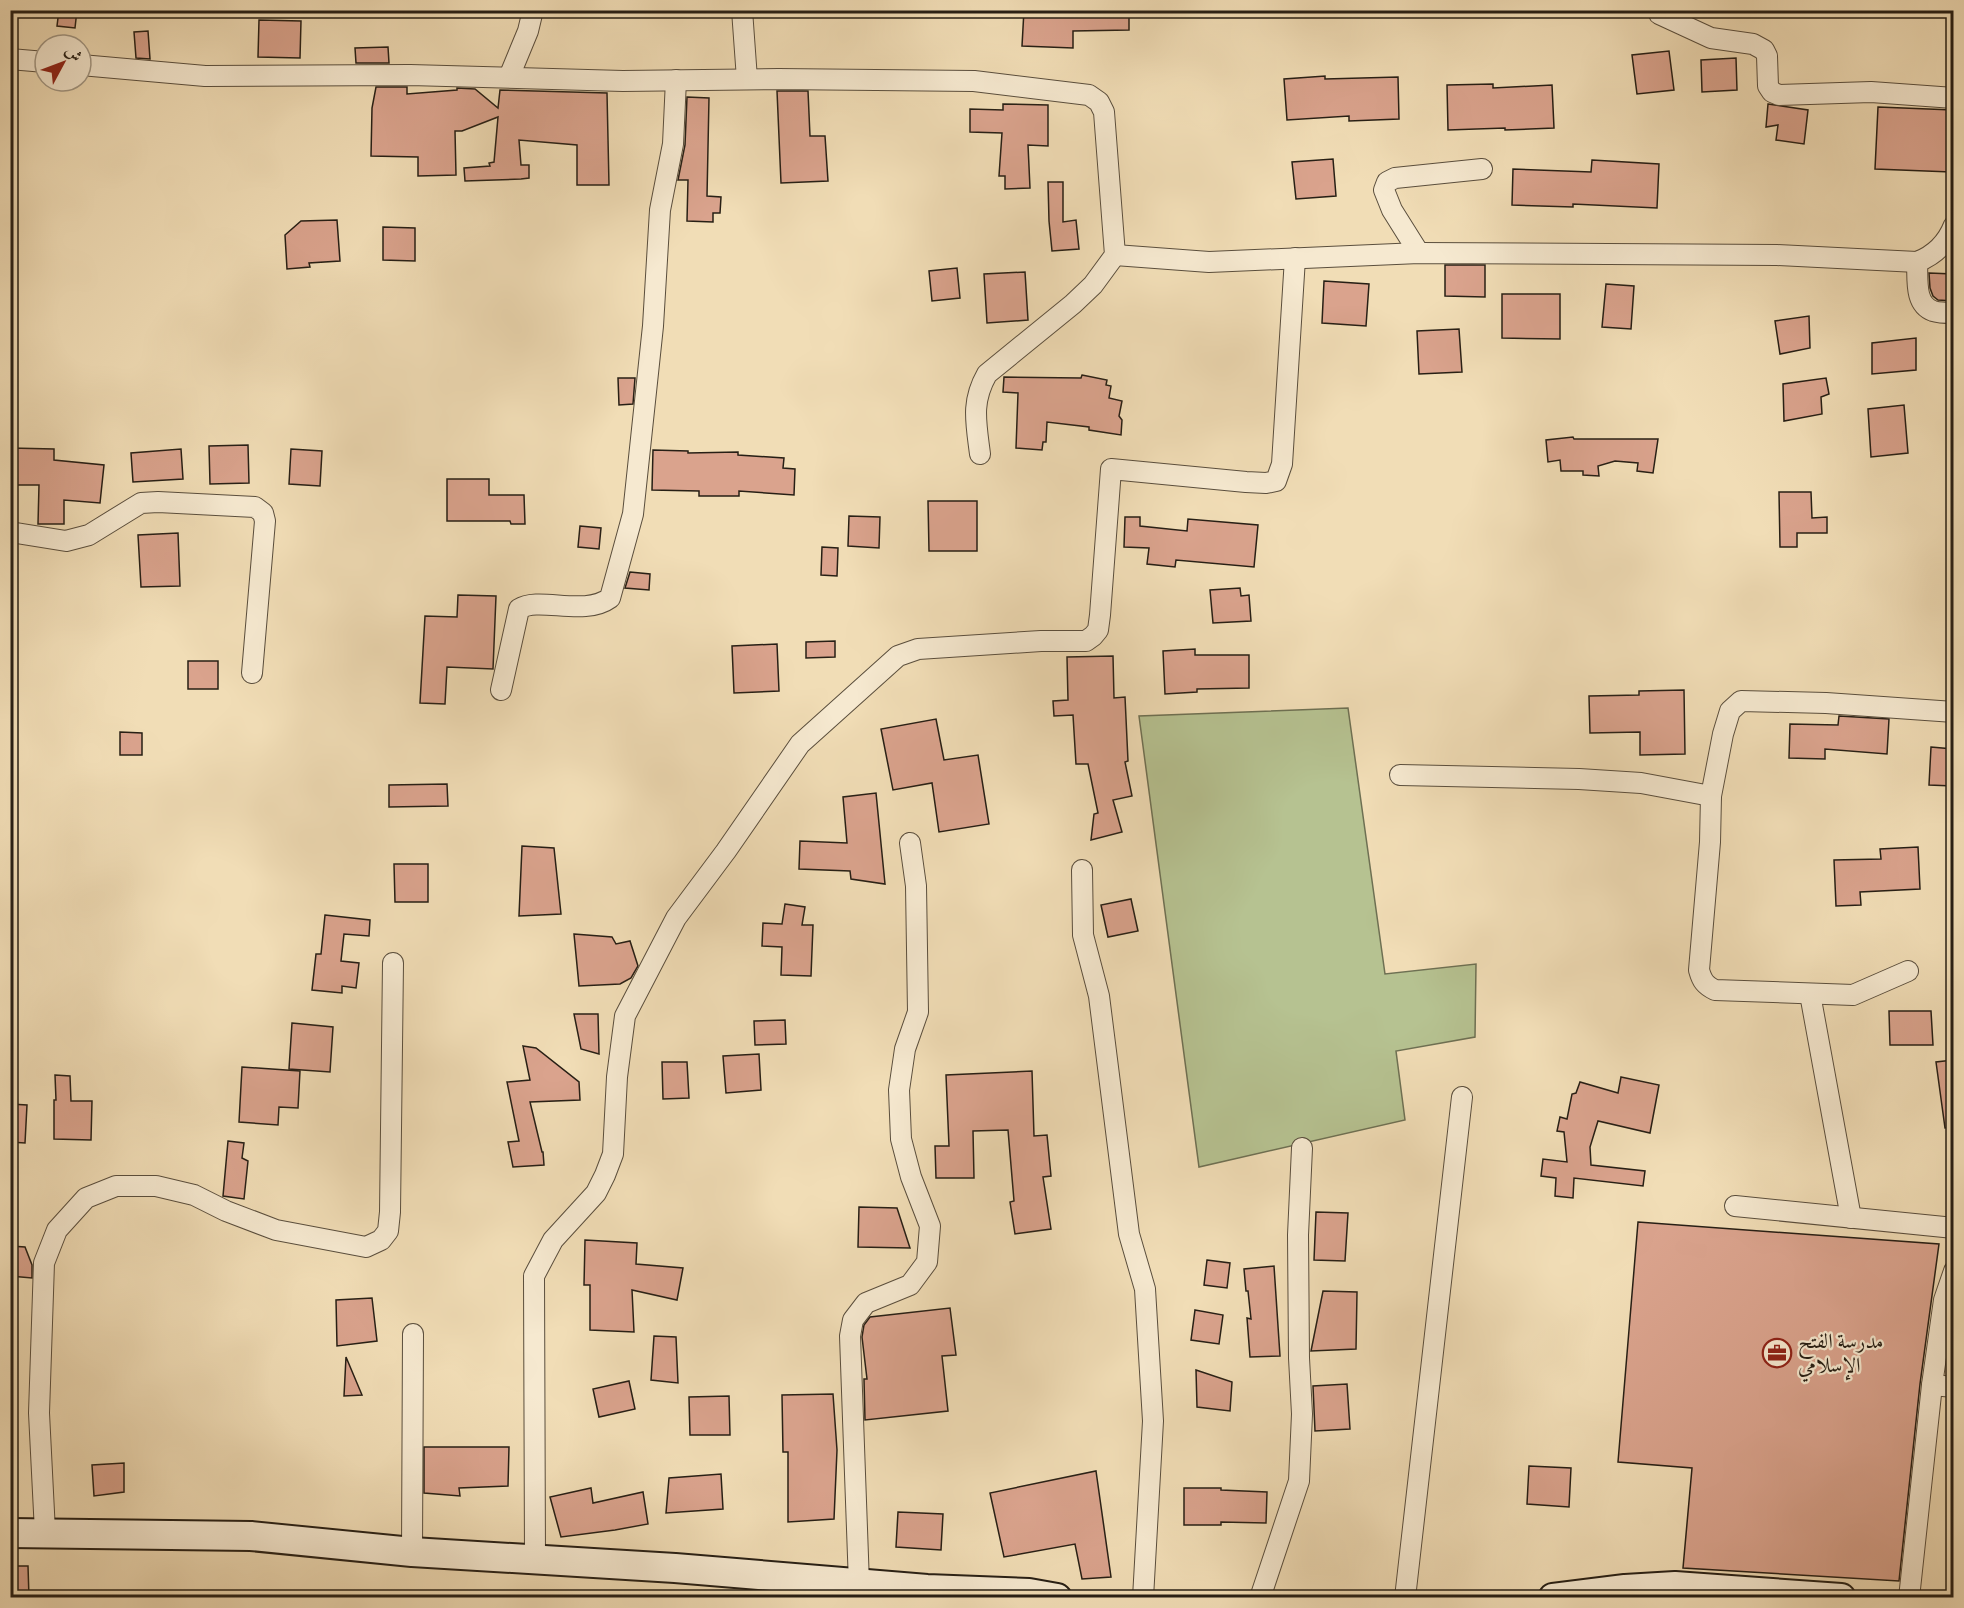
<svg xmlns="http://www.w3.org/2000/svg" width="1964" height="1608" font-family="'IM FELL Double Pica',Amiri,serif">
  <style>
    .green { fill: #b6c291; stroke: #6e7053; stroke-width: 1.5 }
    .building { fill: #daa38d; stroke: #271f15; stroke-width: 1.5 }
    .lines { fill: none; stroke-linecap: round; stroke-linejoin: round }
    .street-casing { stroke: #5a4e3d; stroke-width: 22 }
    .secondary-casing { stroke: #271f15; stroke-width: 32 }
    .street { stroke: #f6e9d0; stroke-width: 20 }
    .secondary { stroke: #f6e9d0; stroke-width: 28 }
    .labels { text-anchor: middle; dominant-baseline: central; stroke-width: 4.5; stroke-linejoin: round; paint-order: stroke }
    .poi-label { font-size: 21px; fill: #271f15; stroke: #f6e9d0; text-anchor: start }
  </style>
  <rect width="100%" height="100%" fill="#f1ddb6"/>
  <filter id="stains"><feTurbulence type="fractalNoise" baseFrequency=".00333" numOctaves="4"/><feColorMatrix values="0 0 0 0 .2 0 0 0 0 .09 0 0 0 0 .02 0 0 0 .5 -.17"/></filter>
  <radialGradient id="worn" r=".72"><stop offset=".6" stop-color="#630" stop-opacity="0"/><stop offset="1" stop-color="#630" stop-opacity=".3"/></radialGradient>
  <path class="green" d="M 1348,708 L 1385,974 L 1476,964 L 1475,1037 L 1396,1051 L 1405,1120 L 1199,1167 L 1139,716 Z"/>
  <g class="building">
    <path d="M 59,10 L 77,10 L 75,28 L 57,26 Z"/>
    <path d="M 1024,10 L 1129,10 L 1129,30 L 1073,31 L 1073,48 L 1022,46 Z"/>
    <path d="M 259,20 L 301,21 L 300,58 L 258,57 Z"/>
    <path d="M 148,31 L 150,59 L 136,58 L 134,32 Z"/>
    <path d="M 388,47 L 389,63 L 356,63 L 355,48 Z"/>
    <path d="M 1669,51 L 1674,90 L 1637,94 L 1632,55 Z"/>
    <path d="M 1736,58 L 1737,90 L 1702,92 L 1701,60 Z"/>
    <path d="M 1325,76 L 1325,79 L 1398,77 L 1399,119 L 1349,121 L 1349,116 L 1287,120 L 1284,79 Z"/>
    <path d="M 1493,84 L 1493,88 L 1552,85 L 1554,128 L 1505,130 L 1505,128 L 1448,130 L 1447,85 Z"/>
    <path d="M 376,87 L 407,87 L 407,94 L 457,90 L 457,88 L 475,89 L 498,108 L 500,90 L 607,93 L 609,185 L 577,185 L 577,145 L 519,140 L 521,165 L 529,165 L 529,178 L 521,179 L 465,181 L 464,168 L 490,166 L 489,163 L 494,162 L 498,117 L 462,131 L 455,131 L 456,175 L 418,176 L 418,157 L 371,156 L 372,108 Z"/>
    <path d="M 777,91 L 808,91 L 810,136 L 825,136 L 828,181 L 781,183 Z"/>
    <path d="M 687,97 L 709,98 L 707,196 L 721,197 L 720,213 L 713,213 L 713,222 L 687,221 L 688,180 L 678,180 L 685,145 Z"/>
    <path d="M 1003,104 L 1048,105 L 1048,146 L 1028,145 L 1030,188 L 1005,189 L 1005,176 L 999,176 L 1002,133 L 970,132 L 970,109 L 1003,110 Z"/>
    <path d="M 1768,104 L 1808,110 L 1804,144 L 1776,140 L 1778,125 L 1766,127 Z"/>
    <path d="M 1878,107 L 1953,110 L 1951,172 L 1875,169 Z"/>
    <path d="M 1333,159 L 1336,196 L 1296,199 L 1292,162 Z"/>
    <path d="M 1592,160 L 1659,164 L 1657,208 L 1573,204 L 1573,207 L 1512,205 L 1513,169 L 1591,172 Z"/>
    <path d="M 1048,182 L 1063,182 L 1063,222 L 1076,220 L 1079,249 L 1052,251 L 1049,221 Z"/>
    <path d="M 337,220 L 340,261 L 309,263 L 310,267 L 287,269 L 285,235 L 301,221 Z"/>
    <path d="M 383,227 L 415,228 L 415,261 L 383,260 Z"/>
    <path d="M 1445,265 L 1485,265 L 1485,297 L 1445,296 Z"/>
    <path d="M 957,268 L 960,298 L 932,301 L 929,271 Z"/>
    <path d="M 1025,272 L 1028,320 L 987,323 L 984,274 Z"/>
    <path d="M 1929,273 L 1953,274 L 1953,301 L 1938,300 L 1933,296 L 1930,288 Z"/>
    <path d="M 1324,281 L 1369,284 L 1366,326 L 1322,323 Z"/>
    <path d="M 1606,284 L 1634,286 L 1631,329 L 1602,327 Z"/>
    <path d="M 1502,294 L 1560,294 L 1560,339 L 1502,338 Z"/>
    <path d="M 1809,316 L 1810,348 L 1780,354 L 1775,321 Z"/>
    <path d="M 1459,329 L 1462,372 L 1419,374 L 1417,331 Z"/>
    <path d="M 1916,338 L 1916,370 L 1872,374 L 1872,343 Z"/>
    <path d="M 1082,375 L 1107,380 L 1106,385 L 1111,386 L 1109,398 L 1122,401 L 1119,416 L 1122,420 L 1121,435 L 1089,430 L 1089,427 L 1047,422 L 1046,442 L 1043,442 L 1042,450 L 1016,448 L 1018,393 L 1003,392 L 1004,377 L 1081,378 Z"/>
    <path d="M 618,378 L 635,378 L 633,404 L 619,405 Z"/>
    <path d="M 1826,378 L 1829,394 L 1821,397 L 1822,414 L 1784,421 L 1783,384 Z"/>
    <path d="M 1904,405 L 1908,453 L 1871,457 L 1868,409 Z"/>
    <path d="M 1573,437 L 1574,439 L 1658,439 L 1653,473 L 1637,471 L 1638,463 L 1615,461 L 1598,466 L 1599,476 L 1583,475 L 1583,471 L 1561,471 L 1560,460 L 1548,462 L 1546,440 Z"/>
    <path d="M 248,445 L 249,483 L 210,484 L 209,446 Z"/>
    <path d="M 10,448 L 54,449 L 54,460 L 104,465 L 100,503 L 64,500 L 64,524 L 38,524 L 39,485 L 10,485 Z"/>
    <path d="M 181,449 L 183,479 L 133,482 L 131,453 Z"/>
    <path d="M 291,449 L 322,451 L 320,486 L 289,484 Z"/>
    <path d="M 653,450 L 688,451 L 688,453 L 738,452 L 738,455 L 784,458 L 783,468 L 795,469 L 794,495 L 739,491 L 739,496 L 699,496 L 699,491 L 652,490 Z"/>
    <path d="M 447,479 L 489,479 L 489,495 L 524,495 L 525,524 L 511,524 L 510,521 L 447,521 Z"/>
    <path d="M 1779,492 L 1811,492 L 1812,518 L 1827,517 L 1827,533 L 1797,533 L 1797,547 L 1780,547 Z"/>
    <path d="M 928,501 L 977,501 L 977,551 L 929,551 Z"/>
    <path d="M 849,516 L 880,517 L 879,548 L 848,546 Z"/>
    <path d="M 1125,517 L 1140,517 L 1140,526 L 1187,531 L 1188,519 L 1258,525 L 1254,567 L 1176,560 L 1175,567 L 1147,564 L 1149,548 L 1124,547 Z"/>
    <path d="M 580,526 L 601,528 L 599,549 L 578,547 Z"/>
    <path d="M 178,533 L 180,586 L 141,587 L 138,535 Z"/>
    <path d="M 822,547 L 838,548 L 837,576 L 821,575 Z"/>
    <path d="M 630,572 L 650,574 L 649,590 L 625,588 Z"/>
    <path d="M 1240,588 L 1241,596 L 1249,595 L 1251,621 L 1213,623 L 1210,590 Z"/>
    <path d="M 458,595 L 496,596 L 493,669 L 447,667 L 445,704 L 420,703 L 425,616 L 457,617 Z"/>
    <path d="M 835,641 L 835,657 L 806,658 L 806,642 Z"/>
    <path d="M 777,644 L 779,691 L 734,693 L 732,646 Z"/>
    <path d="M 1195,649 L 1195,655 L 1249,655 L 1249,688 L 1197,689 L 1197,692 L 1165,694 L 1163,651 Z"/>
    <path d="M 1113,656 L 1114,698 L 1125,697 L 1128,761 L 1125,762 L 1132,796 L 1113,800 L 1122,832 L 1091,840 L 1094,814 L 1098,813 L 1088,764 L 1076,764 L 1073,715 L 1054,716 L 1053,701 L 1068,700 L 1067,657 Z"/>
    <rect x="188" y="661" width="30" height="28"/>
    <path d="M 1684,690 L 1685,754 L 1640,755 L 1640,732 L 1590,733 L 1589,696 L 1639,695 L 1639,691 Z"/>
    <path d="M 1839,716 L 1889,719 L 1887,754 L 1825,749 L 1825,759 L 1789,758 L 1790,724 L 1838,725 Z"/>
    <path d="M 936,719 L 944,760 L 978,755 L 989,824 L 939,832 L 932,783 L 893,790 L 881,729 Z"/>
    <path d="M 120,732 L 142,733 L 142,755 L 120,755 Z"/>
    <path d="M 1931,747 L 1953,749 L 1953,786 L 1929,785 Z"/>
    <path d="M 447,784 L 448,806 L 389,807 L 389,785 Z"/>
    <path d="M 876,793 L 885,884 L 851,879 L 850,871 L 799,869 L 800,841 L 847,843 L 843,797 Z"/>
    <path d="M 522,846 L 554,848 L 561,914 L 519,916 Z"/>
    <path d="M 1918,847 L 1920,889 L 1860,892 L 1861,905 L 1836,906 L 1834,860 L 1881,859 L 1880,849 Z"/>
    <path d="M 394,864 L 428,864 L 428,902 L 395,902 Z"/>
    <path d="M 1131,899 L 1138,931 L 1108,937 L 1101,905 Z"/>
    <path d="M 785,904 L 805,907 L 802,925 L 813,925 L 811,976 L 781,975 L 782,947 L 762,946 L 763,923 L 782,924 Z"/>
    <path d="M 325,915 L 370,920 L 369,936 L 344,934 L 341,961 L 359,963 L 356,988 L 342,986 L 342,993 L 312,990 L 316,954 L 321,954 Z"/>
    <path d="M 574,934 L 612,937 L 616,944 L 630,941 L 638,966 L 631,978 L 620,984 L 579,986 Z"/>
    <path d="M 1889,1011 L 1931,1011 L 1933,1045 L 1890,1045 Z"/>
    <path d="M 574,1014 L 598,1014 L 599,1054 L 581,1049 Z"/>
    <path d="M 785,1020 L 786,1044 L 755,1045 L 754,1021 Z"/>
    <path d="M 292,1023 L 333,1027 L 330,1072 L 289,1069 Z"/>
    <path d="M 523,1046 L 536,1048 L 579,1082 L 580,1100 L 530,1102 L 542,1152 L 543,1152 L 544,1165 L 513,1167 L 508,1142 L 519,1141 L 507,1082 L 530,1080 Z"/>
    <path d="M 759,1054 L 761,1090 L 726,1093 L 723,1056 Z"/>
    <path d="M 1953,1060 L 1953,1127 L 1945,1128 L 1936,1062 Z"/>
    <path d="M 662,1062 L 687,1062 L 689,1098 L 663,1099 Z"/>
    <path d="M 242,1067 L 300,1071 L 298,1108 L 279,1107 L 278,1125 L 239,1122 Z"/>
    <path d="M 1032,1071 L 1034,1136 L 1047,1135 L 1051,1176 L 1043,1177 L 1051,1229 L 1015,1234 L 1010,1202 L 1014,1201 L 1008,1130 L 973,1131 L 974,1178 L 936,1178 L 935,1146 L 949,1146 L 946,1075 Z"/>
    <path d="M 55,1075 L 70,1076 L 71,1101 L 92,1101 L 91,1140 L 54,1139 L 54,1100 L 56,1100 Z"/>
    <path d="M 1621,1077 L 1659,1085 L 1650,1133 L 1598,1121 L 1590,1147 L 1591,1165 L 1645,1171 L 1643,1186 L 1574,1178 L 1573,1198 L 1555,1196 L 1556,1178 L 1541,1176 L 1543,1159 L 1567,1162 L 1564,1132 L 1557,1131 L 1560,1117 L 1567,1119 L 1572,1094 L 1576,1093 L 1580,1082 L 1618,1093 Z"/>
    <path d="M 10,1104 L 27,1105 L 25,1143 L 10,1142 Z"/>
    <path d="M 228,1141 L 244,1143 L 242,1158 L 248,1161 L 244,1199 L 223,1196 Z"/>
    <path d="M 859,1207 L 897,1208 L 910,1248 L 858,1247 Z"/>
    <path d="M 1316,1212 L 1348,1213 L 1345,1261 L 1314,1260 Z"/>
    <path d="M 1638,1222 L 1939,1244 L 1920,1384 L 1899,1581 L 1683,1568 L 1692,1468 L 1618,1462 Z"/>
    <path d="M 585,1240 L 637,1243 L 636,1264 L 683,1268 L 677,1300 L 632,1290 L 634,1332 L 590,1330 L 590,1285 L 584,1285 Z"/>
    <path d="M 10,1246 L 25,1247 L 32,1265 L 32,1278 L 10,1276 Z"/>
    <path d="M 1207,1260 L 1230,1263 L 1227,1288 L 1204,1285 Z"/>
    <path d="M 1274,1266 L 1280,1356 L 1250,1357 L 1247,1318 L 1251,1319 L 1248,1291 L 1246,1291 L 1244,1269 Z"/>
    <path d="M 1323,1291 L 1357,1292 L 1356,1349 L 1311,1351 Z"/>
    <path d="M 372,1298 L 377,1341 L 337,1346 L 336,1300 Z"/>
    <path d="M 950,1308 L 956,1355 L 942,1356 L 948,1411 L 865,1420 L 864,1379 L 867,1379 L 862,1337 L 864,1325 L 870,1317 Z"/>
    <path d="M 1195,1310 L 1223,1315 L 1219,1344 L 1191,1340 Z"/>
    <path d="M 654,1336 L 676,1337 L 678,1383 L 651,1380 Z"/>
    <path d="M 346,1357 L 362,1395 L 344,1396 Z"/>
    <path d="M 1196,1370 L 1232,1382 L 1230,1411 L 1197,1407 Z"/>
    <path d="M 629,1381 L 635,1409 L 599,1417 L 593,1389 Z"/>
    <path d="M 1347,1384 L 1350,1429 L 1315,1431 L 1313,1386 Z"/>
    <path d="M 833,1394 L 837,1450 L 834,1519 L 788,1522 L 788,1452 L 783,1452 L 782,1395 Z"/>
    <path d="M 729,1396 L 730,1435 L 690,1435 L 689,1397 Z"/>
    <path d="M 424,1447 L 509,1447 L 508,1486 L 459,1488 L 460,1496 L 424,1493 Z"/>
    <path d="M 124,1463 L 124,1492 L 94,1496 L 92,1465 Z"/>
    <path d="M 1529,1466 L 1571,1468 L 1569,1507 L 1527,1504 Z"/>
    <path d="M 1096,1471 L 1111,1577 L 1082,1579 L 1075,1544 L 1004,1557 L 990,1493 Z"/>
    <path d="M 721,1474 L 723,1509 L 666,1513 L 669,1478 Z"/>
    <path d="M 591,1488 L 593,1503 L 643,1492 L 648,1524 L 615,1530 L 561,1537 L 550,1497 Z"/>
    <path d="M 1184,1488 L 1221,1488 L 1221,1490 L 1267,1492 L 1266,1523 L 1221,1522 L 1221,1525 L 1184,1525 Z"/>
    <path d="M 898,1512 L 943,1514 L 941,1550 L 896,1547 Z"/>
    <path d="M 10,1566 L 28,1566 L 29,1598 L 10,1598 Z"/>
  </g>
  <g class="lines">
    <g class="street-casing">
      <g id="street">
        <path d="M 742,10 L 747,79"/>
        <path d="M 1659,14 L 1711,38 L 1753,44 L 1764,50 L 1767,56 L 1768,86 L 1772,92 L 1779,95 L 1871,92 L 1954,98"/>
        <path d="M 10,59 L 45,62"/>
        <path d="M 81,65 L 205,76 L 410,75 L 623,81 L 778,79 L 974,81 L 1089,95 L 1099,102 L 1104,112 L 1115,255 L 1093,285 L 1073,304 L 987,374 C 971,402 976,422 980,454"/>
        <path d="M 509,77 L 528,31 L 533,10"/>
        <path d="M 1419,253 L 1392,210 L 1384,190 L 1387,182 L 1395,178 L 1482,169"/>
        <path d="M 1115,255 L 1209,262 L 1419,253 L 1777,255 L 1917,262 C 1935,255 1947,243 1954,225"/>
        <path d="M 1917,262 C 1918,279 1914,304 1933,311 C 1939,313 1947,313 1954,313"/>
        <path d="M 10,532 L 66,541 L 89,535 L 141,503 L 158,502 L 255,507 L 263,513 L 265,521 L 252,673"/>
        <path d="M 501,690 L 519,609 C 539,596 584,617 610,598 L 633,514 L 653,326 L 660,210 L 673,144 L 676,80"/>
        <path d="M 1400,775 L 1579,779 L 1641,783 L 1711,796"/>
        <path d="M 1082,870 L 1083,935 L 1099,996 L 1129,1234 L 1145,1289 L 1153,1421 L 1143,1598"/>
        <path d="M 1908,971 L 1853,995 L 1715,990 C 1705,985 1702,981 1699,970 L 1710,842 L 1711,796 L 1723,734 L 1730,711 L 1741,701 L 1826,703 L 1954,712"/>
        <path d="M 1810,994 L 1851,1218"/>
        <path d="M 1735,1206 L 1954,1228"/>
        <path d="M 1932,1385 L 1954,1387"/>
        <path d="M 45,1532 L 39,1413 L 44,1263 L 57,1230 L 86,1198 L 116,1186 L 156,1186 L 194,1195 L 226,1211 L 276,1230 L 366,1247 L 381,1240 L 388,1231 L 390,1212 L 393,963"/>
        <path d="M 412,1552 L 413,1334"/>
        <path d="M 535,1560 L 534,1276 L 553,1240 L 596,1193 L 605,1175 L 613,1154 L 617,1077 L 625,1016 L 676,918 L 726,851 L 800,744 L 898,656 L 918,649 L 1041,641 L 1086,641 L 1093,636 L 1098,630 L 1100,615 L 1111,469 L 1246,482 L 1266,483 L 1276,481 L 1282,464 L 1295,258"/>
        <path d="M 812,1579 L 812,1598"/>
        <path d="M 859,1584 L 850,1336 L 853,1320 L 866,1303 L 910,1285 L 927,1262 L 930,1226 L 911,1177 L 901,1139 L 899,1090 L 905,1049 L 918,1012 L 916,886 L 910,843"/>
        <path d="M 1260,1598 L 1299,1481 L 1302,1414 L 1299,1358 L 1298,1235 L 1302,1148"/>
        <path d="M 1405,1598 L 1462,1097"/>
        <path d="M 1909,1598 L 1932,1385 L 1944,1300 L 1954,1271"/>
      </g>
    </g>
    <g class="secondary-casing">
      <g id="secondary">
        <path d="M 10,1533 L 251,1536 L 412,1552 L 675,1568 L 927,1589 L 1029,1593 L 1057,1598"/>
        <path d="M 1553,1598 L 1625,1589 L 1675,1586 L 1841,1598"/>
      </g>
    </g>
    <use href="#street" class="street"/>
    <use href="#secondary" class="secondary"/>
  </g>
  <defs>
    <g id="office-ring" transform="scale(1.5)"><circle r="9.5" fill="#f6e9d0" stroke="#8f2418" stroke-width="1.5"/><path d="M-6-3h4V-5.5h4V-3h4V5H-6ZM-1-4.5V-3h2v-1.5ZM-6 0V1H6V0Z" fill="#8f2418"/></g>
  </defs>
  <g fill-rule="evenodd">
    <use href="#office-ring" x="1777" y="1353"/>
  </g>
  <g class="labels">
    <g class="poi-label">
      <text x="1798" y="1341">مدرسة الفتح<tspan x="1798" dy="24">الإسلامي</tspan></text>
    </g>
  </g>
  <rect width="1964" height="1608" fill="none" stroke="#f1ddb6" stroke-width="36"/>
  <rect x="12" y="12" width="1940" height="1584" fill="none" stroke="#271f15" stroke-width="3"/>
  <rect x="18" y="18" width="1928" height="1572" fill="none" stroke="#271f15" stroke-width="1.5"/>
  <g transform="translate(63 63) rotate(49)"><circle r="28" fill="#f6e9d0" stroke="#a39885" stroke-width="1.5"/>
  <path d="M0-4.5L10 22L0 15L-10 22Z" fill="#8f2418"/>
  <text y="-9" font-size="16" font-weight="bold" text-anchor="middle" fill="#271f15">ش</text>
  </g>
  <rect width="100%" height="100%" filter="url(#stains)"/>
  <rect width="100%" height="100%" fill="url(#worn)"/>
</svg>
